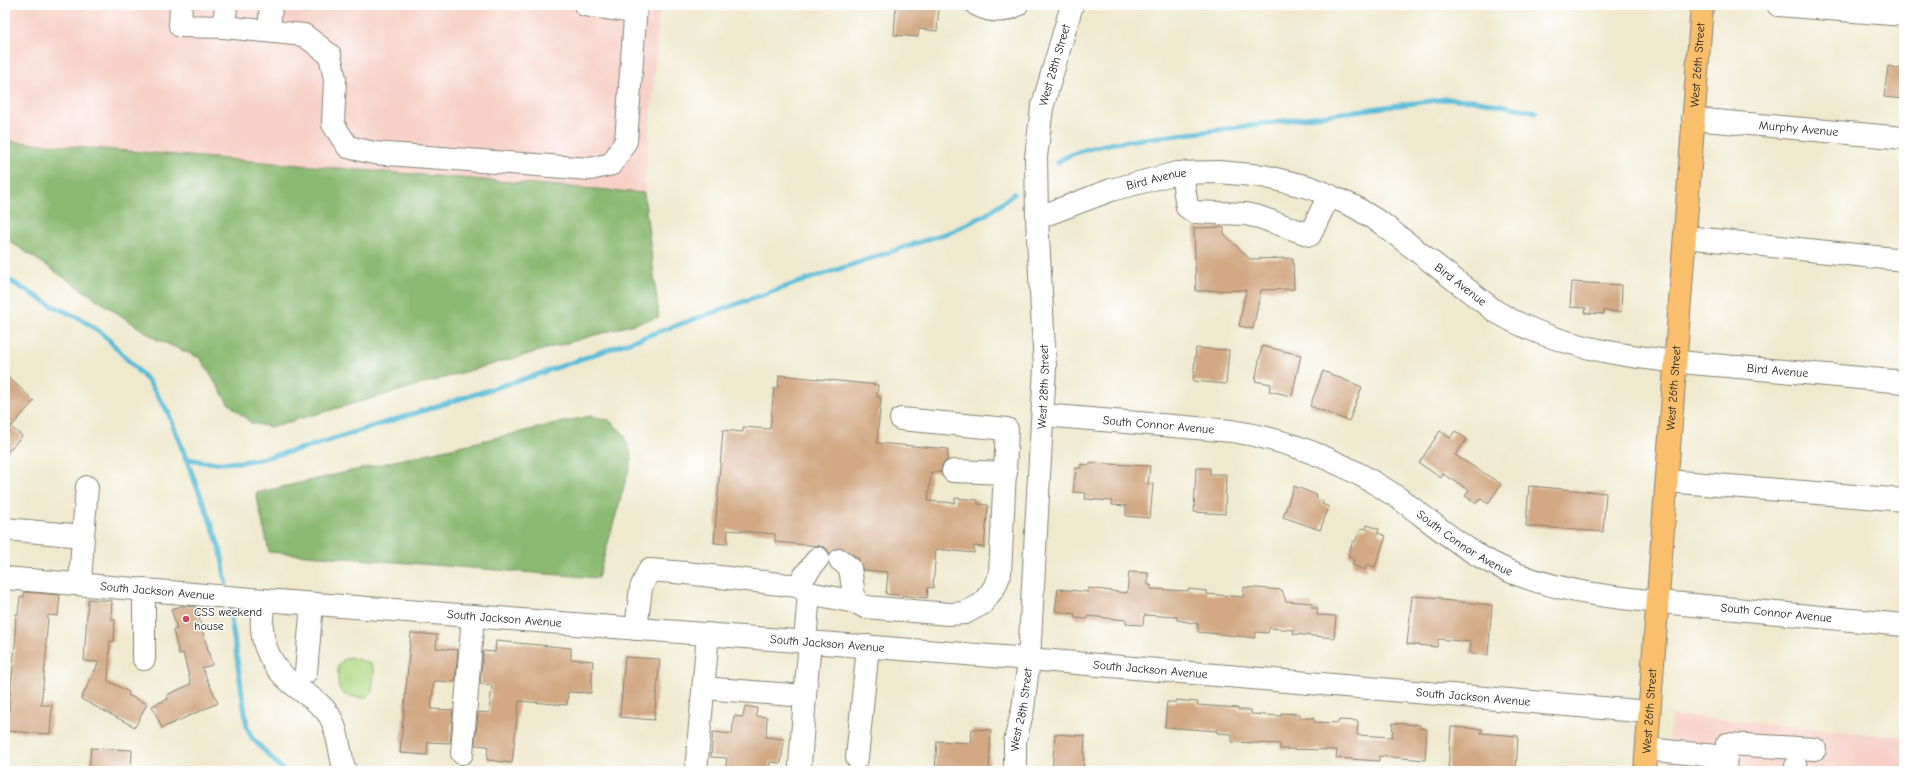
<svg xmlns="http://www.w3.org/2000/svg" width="1909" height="776" font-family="'Comic Neue',sans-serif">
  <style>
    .built { fill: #f7d1c7 }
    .green { fill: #afd985; stroke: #667a50 }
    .forest { fill: #8bb972; stroke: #546a47 }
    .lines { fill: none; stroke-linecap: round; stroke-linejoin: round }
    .stream { stroke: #59bcd7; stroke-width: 5 }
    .building { fill: #d2a984 }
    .minor-casing { stroke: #868275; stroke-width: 24 }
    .major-casing { stroke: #868275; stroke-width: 24 }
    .minor { stroke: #fff; stroke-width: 22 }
    .major { stroke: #f9bf6d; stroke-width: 22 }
    .poi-dot { fill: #d1495b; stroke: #fff; stroke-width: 1.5 }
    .labels { text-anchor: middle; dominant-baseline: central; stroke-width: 3; stroke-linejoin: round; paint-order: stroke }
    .street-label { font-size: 12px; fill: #1c1c1c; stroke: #fff }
    .poi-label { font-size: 12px; fill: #1c1c1c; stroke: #fff; text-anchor: start }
  </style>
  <rect width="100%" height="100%" fill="#fff"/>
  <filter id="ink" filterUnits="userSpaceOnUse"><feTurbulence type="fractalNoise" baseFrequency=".025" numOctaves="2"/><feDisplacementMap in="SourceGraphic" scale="8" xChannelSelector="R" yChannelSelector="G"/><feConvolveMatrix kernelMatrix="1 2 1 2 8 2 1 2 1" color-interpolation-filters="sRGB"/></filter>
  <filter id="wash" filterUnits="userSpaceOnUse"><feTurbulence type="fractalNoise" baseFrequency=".012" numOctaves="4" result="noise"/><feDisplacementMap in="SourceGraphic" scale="16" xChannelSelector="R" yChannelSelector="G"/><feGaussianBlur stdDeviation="0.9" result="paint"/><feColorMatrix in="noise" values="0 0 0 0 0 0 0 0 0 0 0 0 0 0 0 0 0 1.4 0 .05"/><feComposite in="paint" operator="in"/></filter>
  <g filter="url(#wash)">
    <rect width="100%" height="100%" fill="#efe9ce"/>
    <g class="built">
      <path d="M 5,5 L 660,5 L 644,193 L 5,141 Z"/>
      <path d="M 1671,715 L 1904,737 L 1904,771 L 1668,771 Z"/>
    </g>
    <path class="green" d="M 350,657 L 371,664 L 374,670 L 372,692 L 365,698 C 336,695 338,693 338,665 L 343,660 Z"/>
    <g class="forest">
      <path d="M 5,141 L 644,193 L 659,317 L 271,427 L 251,423 L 228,403 L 200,358 L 156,339 L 5,238 Z"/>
      <path d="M 590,416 L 609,420 L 624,434 L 632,458 L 598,578 L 269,552 L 256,493 Z"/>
    </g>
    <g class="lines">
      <g class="stream">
        <path d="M 1058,162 C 1086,141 1165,137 1203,132 C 1283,121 1363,110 1444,99 L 1474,100 L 1536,112"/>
        <path d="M 5,278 L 51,305 L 79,318 L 90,325 L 103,334 L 149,382 L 168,412 L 213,528 L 221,552 L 226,584"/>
        <path d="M 185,458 L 203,462 L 220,463 L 242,462 L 264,458 L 308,447 L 536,375 L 794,284 L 953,231 L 987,214 L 1014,194"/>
        <path d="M 230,611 L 247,727 L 252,738 L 284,771"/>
      </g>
    </g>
    <g id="blocks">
      <g class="building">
        <path d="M 896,5 L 939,5 L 937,31 L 919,29 L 918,37 L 894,35 Z"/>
        <path d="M 1888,66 L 1904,70 L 1904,99 L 1884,97 Z"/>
        <path d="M 1224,227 L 1224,234 L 1250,259 L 1293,258 L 1294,289 L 1261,290 L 1253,329 L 1239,326 L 1246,290 L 1196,291 L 1194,228 Z"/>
        <path d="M 1572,282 L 1622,285 L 1621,312 L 1604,311 L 1604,314 L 1585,313 L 1586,308 L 1570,307 Z"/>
        <path d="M 1262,346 L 1301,355 L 1292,396 L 1269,391 L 1271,384 L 1255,381 Z"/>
        <path d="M 1196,348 L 1229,350 L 1226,384 L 1193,381 Z"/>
        <path d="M 1323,371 L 1362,387 L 1349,421 L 1310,406 Z"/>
        <path d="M 5,374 L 34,401 L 11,427 L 22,436 L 5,455 Z"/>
        <path d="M 779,375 L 878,385 L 877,397 L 881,397 L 877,443 L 948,449 L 947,460 L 942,465 L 941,472 L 931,472 L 928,501 L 955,503 L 955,498 L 978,500 L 978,504 L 988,505 L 984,547 L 974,546 L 974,553 L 936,549 L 933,588 L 928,587 L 927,598 L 886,594 L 888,572 L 863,570 L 858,558 L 842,548 L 835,549 L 830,554 L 826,548 L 820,546 L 775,542 L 775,534 L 728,530 L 727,544 L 714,543 L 723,430 L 743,432 L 743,427 L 770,429 L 774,388 L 778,388 Z"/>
        <path d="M 1440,431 L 1450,438 L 1455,431 L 1467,439 L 1455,455 L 1501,484 L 1488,504 L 1481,499 L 1476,503 L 1465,496 L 1469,490 L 1443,474 L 1441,478 L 1419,463 Z"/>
        <path d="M 1090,463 L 1150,466 L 1148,484 L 1153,484 L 1150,518 L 1126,516 L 1126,506 L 1112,505 L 1112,501 L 1085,499 L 1086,493 L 1073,492 L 1076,468 L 1081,468 L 1081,464 L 1090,465 Z"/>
        <path d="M 1196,468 L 1210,468 L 1210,474 L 1226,474 L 1225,514 L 1194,512 Z"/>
        <path d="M 1294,486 L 1317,495 L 1316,498 L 1323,501 L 1322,504 L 1329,507 L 1320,530 L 1283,517 Z"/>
        <path d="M 1529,486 L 1606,493 L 1603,532 L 1526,526 Z"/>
        <path d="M 1367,525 L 1379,529 L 1378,533 L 1386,536 L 1375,567 L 1367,564 L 1365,570 L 1352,565 L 1354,558 L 1348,556 L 1353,541 L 1355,542 L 1361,528 L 1366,529 Z"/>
        <path d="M 1129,572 L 1148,573 L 1148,585 L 1151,585 L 1151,589 L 1188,591 L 1188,589 L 1207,591 L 1207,594 L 1243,597 L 1244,587 L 1282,590 L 1286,601 L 1312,603 L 1312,608 L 1318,608 L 1317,615 L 1336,616 L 1334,638 L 1293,634 L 1294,630 L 1269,628 L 1268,633 L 1256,632 L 1255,638 L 1238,636 L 1198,632 L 1198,624 L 1177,620 L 1177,617 L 1144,615 L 1143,625 L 1126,624 L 1126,620 L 1088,616 L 1088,619 L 1074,618 L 1075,614 L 1055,611 L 1058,589 L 1088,592 L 1088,588 L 1127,593 Z"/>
        <path d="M 24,592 L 60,595 L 58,616 L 48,615 L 46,645 L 47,646 L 41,705 L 52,705 L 50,734 L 7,731 L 16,634 L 15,634 L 16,614 L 18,614 L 20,597 L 24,597 Z"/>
        <path d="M 1412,596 L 1442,598 L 1442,600 L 1492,605 L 1488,655 L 1470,654 L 1471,642 L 1438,639 L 1437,647 L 1407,644 Z"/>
        <path d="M 88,599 L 112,601 L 111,619 L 115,619 L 114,642 L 110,641 L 108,681 L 129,692 L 128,695 L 147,704 L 135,727 L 81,699 L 99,662 L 84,661 Z"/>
        <path d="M 182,606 L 196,607 L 212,665 L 202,668 L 218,703 L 162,728 L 152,706 L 168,699 L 167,695 L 191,684 L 183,653 L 179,654 L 173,630 L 177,629 L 171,609 Z"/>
        <path d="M 411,633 L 437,635 L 436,648 L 458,650 L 455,682 L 434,681 L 431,709 L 453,710 L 450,743 L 428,742 L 427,755 L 400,753 Z"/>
        <path d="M 496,641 L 571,648 L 571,659 L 593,661 L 591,693 L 568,692 L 567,705 L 519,701 L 512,763 L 487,760 L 488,746 L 475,745 L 478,712 L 489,713 L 492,685 L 480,684 L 483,651 L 495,652 Z"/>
        <path d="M 625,657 L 660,659 L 654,720 L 620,717 Z"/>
        <path d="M 1176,700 L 1198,702 L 1197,705 L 1238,708 L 1238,710 L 1251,710 L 1251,714 L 1281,716 L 1281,713 L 1300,714 L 1300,718 L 1314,718 L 1314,722 L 1338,723 L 1339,720 L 1358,721 L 1357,735 L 1392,737 L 1393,723 L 1420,725 L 1419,728 L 1427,729 L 1425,760 L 1379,756 L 1379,761 L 1336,758 L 1337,750 L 1280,749 L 1280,744 L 1232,742 L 1232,734 L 1217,733 L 1217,731 L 1165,727 L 1167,702 L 1176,702 Z"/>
        <path d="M 745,706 L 757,708 L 756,716 L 767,717 L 766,737 L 784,739 L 781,763 L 770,762 L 769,771 L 725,771 L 727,758 L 711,757 L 713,732 L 732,734 L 734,716 L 743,717 Z"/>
        <path d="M 1451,727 L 1482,729 L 1481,733 L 1518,736 L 1516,771 L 1448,771 Z"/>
        <path d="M 972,729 L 991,730 L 989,771 L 935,771 L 937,741 L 971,743 Z"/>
        <path d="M 1055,734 L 1085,736 L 1083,771 L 1052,771 Z"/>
        <path d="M 91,748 L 132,750 L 131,771 L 89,771 Z"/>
      </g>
    </g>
  </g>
  <g filter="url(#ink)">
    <use href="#blocks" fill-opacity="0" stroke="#868275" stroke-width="1"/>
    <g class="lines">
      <g class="minor-casing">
        <g id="minor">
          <path d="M 181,5 L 180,26 L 224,27 L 304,35 L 330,55 L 335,79 L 333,124 L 348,147 L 374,153 L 590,169 L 612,164 L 626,141 L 636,5"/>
          <path d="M 585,5 L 635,12"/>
          <path d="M 977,5 C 991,12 1004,13 1017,5"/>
          <path d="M 1778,5 L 1904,15"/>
          <path d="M 224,27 L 226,5"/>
          <path d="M 269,31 L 271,5"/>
          <path id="s1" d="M 1693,119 L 1904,138"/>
          <path d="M 1182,173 L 1187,207 L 1194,212 L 1245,214 L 1259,217 L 1310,235 L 1329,195"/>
          <path id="s2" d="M 1037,218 L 1111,190 L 1177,173 L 1219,172 L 1263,176 L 1312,188 L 1355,207 L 1381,223 L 1495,311 C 1568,355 1655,360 1738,367 C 1793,372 1849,377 1904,382"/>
          <path d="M 1685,237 L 1904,260"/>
          <path id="s3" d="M 1043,415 L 1232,431 C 1291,440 1344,462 1394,495 C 1433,522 1469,556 1514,573 C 1575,597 1640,600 1704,606 C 1771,612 1837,619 1904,625"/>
          <path d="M 953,471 L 1006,473"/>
          <path d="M 1667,481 L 1904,500"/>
          <path d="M 5,529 L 83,536 L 80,584"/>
          <path d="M 83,536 L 87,487"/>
          <path d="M 840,560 L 850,568 L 855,602"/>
          <path id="s4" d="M 5,578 L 264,600 L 1029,659 L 1649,712"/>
          <path d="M 797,586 L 818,558"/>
          <path d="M 144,589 L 144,659"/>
          <path d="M 264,600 C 263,609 261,619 262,628 C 263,653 279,675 299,689 C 310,697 321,703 329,715 C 339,731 339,753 345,771"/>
          <path d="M 636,629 L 641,588 L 649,570 L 686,573 L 797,586 L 809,593 L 855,602 L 865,607 L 949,614 L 965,613 L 982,604 L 994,588 L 1000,574 L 1007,429 L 901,419"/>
          <path d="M 805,642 L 809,593"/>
          <path d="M 306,672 L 312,604"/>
          <path d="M 703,688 L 805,696 L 810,642"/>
          <path d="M 1647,749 L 1726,757 L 1725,770"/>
          <path d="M 462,753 L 473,616"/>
          <path d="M 1726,757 L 1727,744 L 1815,749"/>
          <path d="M 857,758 L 868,646"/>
          <path d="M 800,765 L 805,696"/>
          <path d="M 696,771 L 708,634"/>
          <path id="s5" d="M 1015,771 L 1015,741 L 1023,709 L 1029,659 L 1045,367 L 1037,218 L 1036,157 L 1042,108 L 1072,5"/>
          <path d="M 1796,771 L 1796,766"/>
        </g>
      </g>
      <g class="major-casing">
        <g id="major">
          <path id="s6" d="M 1645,771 L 1702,5"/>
        </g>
      </g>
      <use href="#minor" class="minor"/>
      <use href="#major" class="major"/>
    </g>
  </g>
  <circle class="poi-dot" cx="186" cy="619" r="4"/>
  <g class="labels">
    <g class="street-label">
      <text stroke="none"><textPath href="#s5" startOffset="710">West 28th Street</textPath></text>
      <text stroke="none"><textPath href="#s6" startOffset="708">West 26th Street</textPath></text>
      <text stroke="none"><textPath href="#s1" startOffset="106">Murphy Avenue</textPath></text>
      <text stroke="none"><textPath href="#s2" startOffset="126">Bird Avenue</textPath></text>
      <text stroke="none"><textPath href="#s2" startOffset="462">Bird Avenue</textPath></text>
      <text stroke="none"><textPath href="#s2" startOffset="797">Bird Avenue</textPath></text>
      <text stroke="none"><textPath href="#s5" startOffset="386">West 28th Street</textPath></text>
      <text stroke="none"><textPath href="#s6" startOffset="384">West 26th Street</textPath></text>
      <text stroke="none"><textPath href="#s3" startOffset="116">South Connor Avenue</textPath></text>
      <text stroke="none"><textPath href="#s3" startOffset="451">South Connor Avenue</textPath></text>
      <text stroke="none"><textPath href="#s4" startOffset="153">South Jackson Avenue</textPath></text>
      <text stroke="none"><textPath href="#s3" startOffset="775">South Connor Avenue</textPath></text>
      <text stroke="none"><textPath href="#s4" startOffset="501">South Jackson Avenue</textPath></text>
      <text stroke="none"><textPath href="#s4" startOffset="825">South Jackson Avenue</textPath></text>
      <text stroke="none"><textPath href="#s4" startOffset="1149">South Jackson Avenue</textPath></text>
      <text stroke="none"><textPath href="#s4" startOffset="1473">South Jackson Avenue</textPath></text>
      <text stroke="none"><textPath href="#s5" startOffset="62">West 28th Street</textPath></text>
      <text stroke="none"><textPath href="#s6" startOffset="60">West 26th Street</textPath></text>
    </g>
    <g class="poi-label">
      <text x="194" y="612">CSS weekend<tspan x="194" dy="14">house</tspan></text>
    </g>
  </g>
  <rect width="1909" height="776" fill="none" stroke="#fff" stroke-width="20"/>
</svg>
